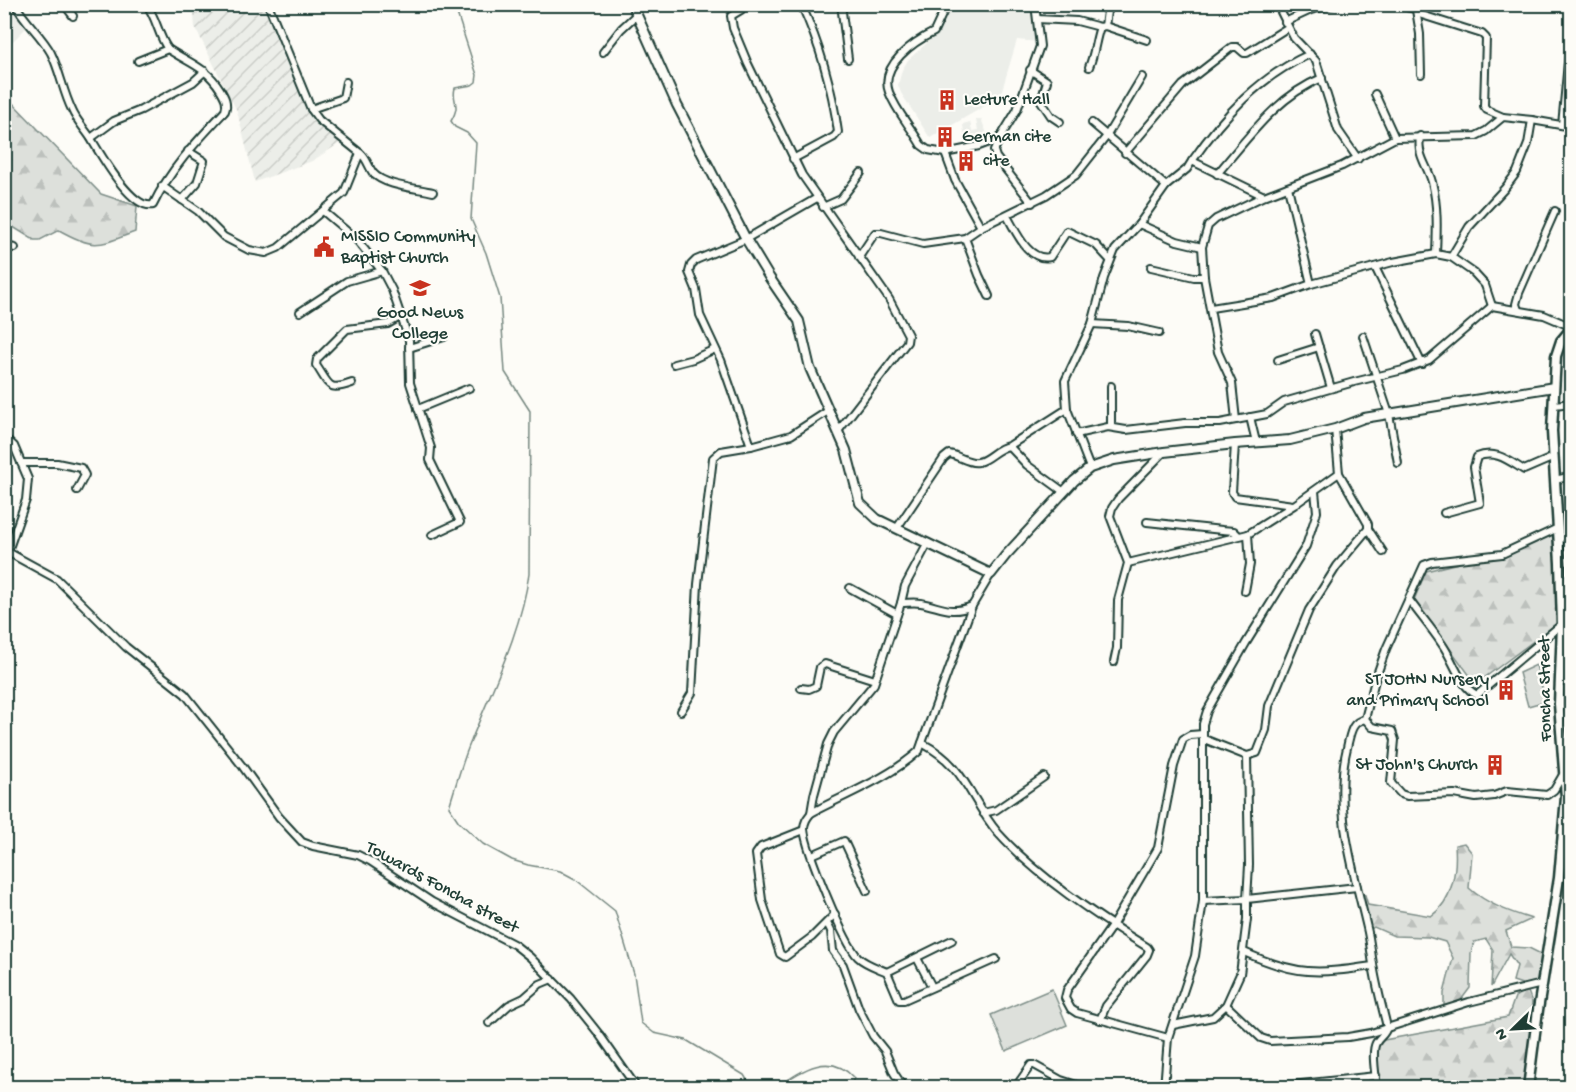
<svg xmlns="http://www.w3.org/2000/svg" width="1576" height="1092" font-family="'Gochi Hand',sans-serif">
  <style>
    .built { fill: #eceee9 }
    .industrial { fill: url(#industrial-furrows) }
    .forest { fill: url(#forest-firs); stroke: #7e8e88; stroke-width: 1.5 }
    .park { fill: #dde0db; stroke: #7e8e88; stroke-width: 1.5 }
    .lines { fill: none; stroke-linecap: round; stroke-linejoin: round }
    .stream { stroke: #75877f; stroke-width: 1.5 }
    .minor-casing { stroke: #1f3d34; stroke-width: 10 }
    .tertiary-casing { stroke: #1f3d34; stroke-width: 12 }
    .secondary-casing { stroke: #1f3d34; stroke-width: 13 }
    .minor { stroke: #fdfcf7; stroke-width: 6 }
    .tertiary { stroke: #fdfcf7; stroke-width: 8 }
    .secondary { stroke: #fdfcf7; stroke-width: 8 }
    .labels { text-anchor: middle; dominant-baseline: central; stroke-width: 4.5; stroke-linejoin: round; paint-order: stroke }
    .poi-label { font-size: 18px; fill: #1f3d34; stroke: #fdfcf7; text-anchor: start }
    .street-label { font-size: 18px; fill: #1f3d34; stroke: #fdfcf7 }
  </style>
  <defs>
    <pattern id="industrial-furrows" width="10" height="10" patternUnits="userSpaceOnUse" patternTransform="scale(1.5)"><rect width="10" height="10" fill="#eceee9"/><path d="M-1 1l2-2M0 10L10 0M9 11l2-2" fill="none" stroke="#cacdc8"/></pattern>
    <pattern id="forest-firs" width="22" height="20" patternUnits="userSpaceOnUse" patternTransform="scale(1.5)"><rect width="22" height="20" fill="#dde0db"/><path d="M5 1l3.5 6h-7zM16 11l3.5 6h-7z" fill="#bdc1bd"/></pattern>
  </defs>
  <rect width="100%" height="100%" fill="#fdfcf7"/>
  <filter id="ink" filterUnits="userSpaceOnUse"><feTurbulence type="fractalNoise" baseFrequency=".0167" numOctaves="2"/><feDisplacementMap in="SourceGraphic" scale="12" xChannelSelector="R" yChannelSelector="G"/><feConvolveMatrix kernelMatrix="1 2 1 2 8 2 1 2 1" color-interpolation-filters="sRGB"/></filter>
  <g filter="url(#ink)">
    <g class="built">
      <path d="M 5,4 L 9,5 L 26,28 L 5,49 Z"/>
      <path d="M 949,5 L 1035,5 L 1039,42 L 1017,40 L 1002,90 L 990,103 L 930,138 L 901,93 L 898,85 L 902,70 L 908,60 L 938,33 Z"/>
      <path d="M 981,119 L 988,136 L 965,142 L 963,124 L 970,122 L 972,131 L 978,130 L 976,120 Z"/>
    </g>
    <path class="industrial" d="M 193,5 L 265,5 L 310,115 L 318,124 L 343,141 L 312,161 L 255,182 L 237,111 L 195,27 Z"/>
    <g class="forest">
      <path d="M 4,94 L 101,194 L 137,206 L 135,232 C 98,246 95,250 59,230 L 40,240 L 34,240 L 5,222 Z"/>
      <path d="M 1556,530 L 1559,622 L 1476,684 L 1414,600 L 1426,571 L 1511,550 Z"/>
      <path d="M 1464,843 L 1472,853 L 1469,888 C 1487,904 1509,912 1532,919 L 1506,931 L 1511,947 L 1529,948 L 1547,957 L 1542,984 L 1531,987 L 1513,981 L 1517,966 L 1509,954 L 1491,987 L 1493,950 L 1486,939 L 1474,942 L 1471,953 L 1470,988 L 1458,1004 L 1444,1007 L 1444,993 L 1453,958 L 1445,942 L 1428,937 L 1394,936 L 1374,927 L 1368,931 L 1359,889 L 1365,895 L 1368,905 L 1431,916 C 1453,901 1457,870 1455,845 Z"/>
      <path d="M 1527,989 L 1532,1002 L 1527,1087 L 1378,1088 L 1377,1051 L 1378,1045 L 1384,1040 L 1508,1017 L 1515,997 Z"/>
    </g>
    <g class="park">
      <path d="M 1536,665 L 1546,701 L 1528,706 L 1519,673 Z"/>
      <path d="M 1052,989 L 1067,1025 L 1006,1051 L 991,1015 Z"/>
    </g>
    <g class="lines">
      <g class="stream">
        <path d="M 454,4 L 477,75 L 476,82 L 472,85 L 455,88 C 451,103 462,102 451,121 L 455,127 L 467,133 L 476,143 L 471,219 L 486,253 L 500,298 L 505,372 L 530,411 L 529,574 C 521,632 493,686 471,741 C 462,762 456,785 449,807 L 459,822 L 483,844 L 512,860 L 528,865 L 560,871 L 575,879 L 615,911 L 634,974 L 641,1023 L 654,1033 L 686,1040 L 744,1075 L 752,1088"/>
        <path d="M 776,1088 C 801,1071 829,1050 854,1078 L 850,1088"/>
      </g>
      <g class="minor-casing">
        <g id="minor">
          <path d="M 15,4 C 25,22 42,36 51,53 C 60,71 63,92 72,110 C 76,120 84,128 90,137 C 100,153 131,210 153,205 C 170,169 198,140 225,111 C 228,103 225,97 220,89 C 206,67 189,63 168,49 C 158,36 157,18 146,4"/>
          <path d="M 64,4 L 73,16"/>
          <path d="M 841,4 L 848,59"/>
          <path d="M 947,4 L 934,32 C 915,41 879,65 889,92 C 896,111 911,127 921,145 L 928,150 L 945,153 L 979,146 L 1000,138 L 1017,110 L 1040,46 L 1035,4"/>
          <path d="M 1277,4 L 1294,38 L 1316,61 L 1338,130 L 1358,159"/>
          <path d="M 1392,4 L 1416,9 L 1422,15 L 1482,34 L 1486,38 L 1484,106 L 1487,110 L 1503,117"/>
          <path d="M 1415,4 L 1420,34 L 1421,74"/>
          <path d="M 741,10 L 731,16 L 733,28 L 748,64 L 802,175 L 889,299 L 908,335 L 907,342 L 839,430"/>
          <path d="M 1037,19 L 1077,21 L 1100,27 L 1105,26 L 1147,40"/>
          <path d="M 1285,22 L 1311,10 L 1335,4"/>
          <path d="M 1105,26 L 1108,4"/>
          <path d="M 603,52 L 621,29 L 636,15"/>
          <path d="M 138,61 L 168,49"/>
          <path d="M 1089,67 C 1095,53 1095,41 1100,27"/>
          <path d="M 1030,70 L 1047,81 L 1041,101 L 1051,116 L 1060,122"/>
          <path d="M 1375,94 L 1395,138"/>
          <path d="M 311,109 L 343,98 L 346,82"/>
          <path d="M 1092,123 L 1166,186"/>
          <path d="M 1562,125 L 1569,52"/>
          <path d="M 1420,136 C 1417,157 1427,164 1432,182 C 1438,206 1437,230 1436,254"/>
          <path d="M 91,138 L 114,121 L 141,110 L 193,82 L 205,71"/>
          <path d="M 1000,138 L 994,151 L 996,157 L 1032,203"/>
          <path d="M 360,153 C 367,158 368,166 373,173 C 384,186 417,188 433,192"/>
          <path d="M 945,153 L 955,180 L 981,227"/>
          <path d="M 1125,153 L 1183,85 L 1232,47 L 1237,47 L 1244,53 L 1247,53 L 1287,28"/>
          <path d="M 793,159 L 834,137 L 838,132 C 832,87 820,45 801,4"/>
          <path d="M 1192,161 C 1223,116 1260,76 1310,54"/>
          <path d="M 1217,174 C 1248,138 1277,96 1322,78"/>
          <path d="M 162,186 L 198,211 L 224,237 L 249,250 L 266,253 L 278,248 L 344,193 L 360,153 L 319,120 L 311,109 L 268,4"/>
          <path d="M 1288,187 L 1311,284"/>
          <path d="M 182,200 L 197,183 L 204,161 L 188,151"/>
          <path d="M 823,207 L 841,199 L 861,173"/>
          <path d="M 323,211 L 356,239 L 382,271 L 392,290 L 409,340 L 410,383 L 431,448 L 430,460 L 460,522 L 432,535"/>
          <path d="M 1007,216 C 1016,231 1028,262 1050,257 L 1067,231 L 1096,245 L 1110,260"/>
          <path d="M 1139,224 L 1177,241 L 1202,247"/>
          <path d="M 965,238 L 979,275 L 989,296"/>
          <path d="M 4,246 L 15,248"/>
          <path d="M 859,257 L 875,233 L 881,233 L 923,244 L 965,238 L 981,227 L 1046,195 L 1076,175 L 1106,137 L 1142,77"/>
          <path d="M 1451,257 L 1469,227 L 1505,188 L 1517,172 L 1528,144 L 1532,120"/>
          <path d="M 1151,267 L 1194,277 L 1204,277"/>
          <path d="M 1375,267 L 1422,364"/>
          <path d="M 1211,308 L 1273,298 L 1311,284 L 1393,262 L 1436,254 L 1451,257 L 1474,273 L 1485,285 L 1492,306"/>
          <path d="M 1518,310 L 1516,304 L 1519,293 L 1555,211"/>
          <path d="M 300,312 L 347,281 L 382,271"/>
          <path d="M 1092,324 L 1128,326 L 1159,333"/>
          <path d="M 1315,334 L 1331,388"/>
          <path d="M 1363,336 L 1389,414 L 1398,463"/>
          <path d="M 409,348 L 444,337"/>
          <path d="M 1278,360 L 1319,347"/>
          <path d="M 674,364 L 693,359 L 715,349"/>
          <path d="M 352,383 C 327,392 330,385 316,365 L 317,359 L 347,329 L 388,324 L 400,317"/>
          <path d="M 1111,386 L 1111,426"/>
          <path d="M 1554,405 L 1572,403"/>
          <path d="M 418,409 L 469,388"/>
          <path d="M 1250,417 L 1256,442"/>
          <path d="M 1236,420 L 1232,383 L 1218,352 L 1204,277 L 1202,247 L 1208,226 L 1216,219 L 1264,196 L 1342,166 L 1395,138 L 1476,136 L 1486,131 L 1503,117 L 1532,120 L 1572,127"/>
          <path d="M 1076,434 L 1108,427 L 1126,430 L 1185,423 L 1220,423 L 1267,414 L 1284,402 L 1354,382 L 1403,370 L 1429,360 L 1492,306 L 1544,315 L 1572,327"/>
          <path d="M 4,437 L 14,446 L 28,479 L 26,500 L 8,551"/>
          <path d="M 1235,444 L 1232,492 L 1235,497 L 1293,505"/>
          <path d="M 751,446 L 721,360 L 700,315 L 696,289 L 689,272 L 691,265 L 696,260 L 746,239 L 817,198"/>
          <path d="M 1009,446 L 1067,409"/>
          <path d="M 21,463 L 57,463 L 81,468 L 85,475 L 77,490"/>
          <path d="M 1090,468 L 1067,409 L 1065,381 L 1092,324 L 1104,278 L 1115,250 L 1139,224 L 1166,186 L 1187,169 L 1192,161 L 1264,196"/>
          <path d="M 1339,473 L 1368,524 L 1368,529 L 1383,552"/>
          <path d="M 1555,480 L 1572,476"/>
          <path d="M 1444,513 L 1480,503 L 1474,467 L 1477,457 C 1495,449 1509,461 1524,470 L 1554,457"/>
          <path d="M 1147,522 L 1222,530 L 1234,531 L 1238,535"/>
          <path d="M 897,528 L 944,458 L 949,454 C 958,455 969,464 978,462 C 989,460 996,448 1009,446 L 1027,465 L 1064,492"/>
          <path d="M 1559,538 L 1572,535"/>
          <path d="M 4,550 L 57,579 L 126,647 L 185,694 L 243,767 L 279,817 L 302,842 L 313,846 L 358,855 L 370,861 L 432,902 L 515,945 L 530,957 L 571,999 L 599,1034 L 637,1088"/>
          <path d="M 1128,563 L 1248,534 L 1294,505 L 1339,473 L 1335,429"/>
          <path d="M 991,574 L 972,606 L 919,751 C 889,778 847,794 811,813 C 807,818 804,822 804,829 C 806,850 844,943 858,957 C 865,964 878,968 887,972 L 899,1000 L 904,1000 L 996,959"/>
          <path d="M 850,588 L 897,614"/>
          <path d="M 1245,591 L 1250,564 L 1248,534"/>
          <path d="M 1561,597 L 1572,592"/>
          <path d="M 1410,601 C 1420,615 1432,629 1442,644 C 1453,659 1460,687 1477,695 L 1562,624 L 1572,621"/>
          <path d="M 901,603 C 908,603 914,602 921,603 C 942,607 950,615 972,606"/>
          <path d="M 1114,662 L 1117,648 L 1118,600 L 1128,563 L 1110,516 L 1112,508 L 1118,499 L 1164,452"/>
          <path d="M 801,688 L 809,689 L 816,686 L 820,667 L 825,664 L 875,680"/>
          <path d="M 681,711 L 692,693 L 698,584 L 713,458 L 721,451 L 751,446 L 791,435 L 828,411"/>
          <path d="M 1365,719 C 1352,722 1351,731 1348,743 C 1332,805 1353,867 1367,928 C 1370,940 1371,952 1373,964 C 1376,985 1382,1006 1387,1027 C 1385,1035 1380,1036 1376,1043 C 1371,1052 1376,1077 1377,1088"/>
          <path d="M 1365,719 L 1375,680 L 1386,649 L 1424,565 L 1432,562 L 1502,554 L 1558,528"/>
          <path d="M 1365,719 L 1372,727 L 1392,731 L 1395,740 L 1391,783 L 1401,794 L 1407,796 L 1454,794 L 1476,798 L 1494,796 L 1507,791 L 1547,795 L 1554,790 L 1564,773"/>
          <path d="M 1204,739 L 1247,756 L 1257,753 L 1266,730 L 1269,706 L 1309,610 L 1337,566 L 1368,529"/>
          <path d="M 922,743 C 967,767 968,797 998,833 C 1036,876 1098,917 1147,947 L 1149,950 L 1147,955 L 1106,1006 L 1100,1020"/>
          <path d="M 1247,756 L 1249,865 L 1247,899 L 1357,887"/>
          <path d="M 811,813 L 814,795 L 828,744 L 834,732 L 874,684 L 901,603 L 905,586 L 928,543"/>
          <path d="M 983,813 L 996,810 L 1044,777"/>
          <path d="M 804,830 L 761,847 L 756,854 L 762,900 L 780,954 L 785,957 L 812,937 L 835,914"/>
          <path d="M 812,855 L 844,841 L 867,891"/>
          <path d="M 827,923 L 831,931 L 833,951 L 843,965 L 859,1009 L 873,1036 L 885,1051 L 894,1073 L 904,1088"/>
          <path d="M 1244,952 C 1297,976 1317,974 1373,966"/>
          <path d="M 917,958 L 932,987"/>
          <path d="M 887,972 L 952,940"/>
          <path d="M 1226,1005 L 1261,1038 L 1270,1041 L 1348,1037 L 1371,1033 L 1469,1002 L 1542,984"/>
          <path d="M 489,1023 L 509,1005 L 524,998 L 540,984 L 552,979"/>
          <path d="M 1173,1025 L 1213,1017 L 1226,1005 L 1240,974 L 1247,919 L 1247,899 L 1203,901"/>
          <path d="M 1168,1038 L 1077,1013 L 1071,1009 L 1065,998 L 1067,990 L 1112,926 L 1158,848 L 1174,766 L 1183,739 L 1190,735 L 1203,734"/>
          <path d="M 1015,1088 L 1031,1065 L 1034,1065 L 1061,1080 L 1086,1088"/>
          <path d="M 1164,1088 L 1168,1038 L 1195,956 L 1203,901 L 1203,724 L 1207,711 L 1246,643 L 1306,546 L 1317,512 L 1315,491"/>
          <path d="M 1263,1088 L 1376,1076"/>
        </g>
      </g>
      <g class="tertiary-casing">
        <path id="tertiary" d="M 632,4 L 677,105 L 746,239 L 769,277 L 799,321 L 810,368 L 846,450 L 860,503 L 877,519 L 991,574 L 1006,555 L 1074,481 L 1090,468 L 1114,460 L 1164,452 L 1235,444 L 1290,440 L 1335,429 L 1364,418 L 1554,387"/>
      </g>
      <g class="secondary-casing">
        <path id="secondary" d="M 1528,1088 L 1538,1010 L 1559,878 L 1566,797 L 1559,704 L 1562,624 L 1560,563 L 1552,431 L 1556,356 L 1561,341 L 1572,328"/>
      </g>
      <use href="#minor" class="minor"/>
      <use href="#tertiary" class="tertiary"/>
      <use href="#secondary" class="secondary"/>
    </g>
  </g>
  <defs>
    <g id="building-bare" transform="scale(1.62)"><path d="M-4-6H4V6H1V3H-1V6H-4ZM-2.5-4.3h1.7v1.8h-1.7ZM.8-4.3h1.7v1.8H.8ZM-2.5-1h1.7V.8h-1.7ZM.8-1h1.7V.8H.8Z" fill="#c8321e" stroke="#fdfcf7" stroke-width="2.5" paint-order="stroke"/></g>
    <g id="civic-bare" transform="scale(1.62)"><path d="M-.6-6.5H3V-4.5H.6V-3L4-1V1h2V6H-6V1h2V-1L-.6-3ZM-1.2 2.5V6h2.4V2.5Z" fill="#c8321e" stroke="#fdfcf7" stroke-width="2.5" paint-order="stroke"/></g>
    <g id="school-bare" transform="scale(1.62)"><path d="M0-5L7-2L0 1L-7-2ZM-4 1L0 2.5L4 1V4Q0 6-4 4Z" fill="#c8321e" stroke="#fdfcf7" stroke-width="2.5" paint-order="stroke"/></g>
  </defs>
  <g fill-rule="evenodd">
    <use href="#building-bare" x="947" y="100"/>
    <use href="#building-bare" x="945" y="137"/>
    <use href="#building-bare" x="966" y="161"/>
    <use href="#civic-bare" x="324" y="247"/>
    <use href="#school-bare" x="420" y="288"/>
    <use href="#building-bare" x="1506" y="690"/>
    <use href="#building-bare" x="1495" y="765"/>
  </g>
  <g class="labels">
    <g class="poi-label">
      <text x="964" y="100">Lecture Hall</text>
      <text x="962" y="137">German cite</text>
      <text x="983" y="161">cite</text>
      <text x="341" y="237">MISSIO Community<tspan x="341" dy="21">Baptist Church</tspan></text>
      <text x="420" y="313" text-anchor="middle">Good News<tspan x="420" dy="21">College</tspan></text>
      <text x="1489" y="680" text-anchor="end">ST JOHN Nursery<tspan x="1489" dy="21">and Primary School</tspan></text>
      <text x="1478" y="765" text-anchor="end">St John's Church</text>
    </g>
    <g class="street-label">
      <text transform="translate(1546 689) rotate(-91)">Foncha Street</text>
      <text transform="translate(442 888) rotate(29)">Towards Foncha street</text>
    </g>
  </g>
  <rect width="1576" height="1092" fill="none" stroke="#fdfcf7" stroke-width="24"/>
  <rect x="12" y="12" width="1552" height="1068" fill="none" stroke="#1f3d34" stroke-width="2" filter="url(#ink)"/>
  <g transform="translate(1513 1029) rotate(246)" stroke="#fdfcf7" stroke-width="4.5" paint-order="stroke">
  <path d="M0-4.5L10 22L0 15L-10 22Z" fill="#1f3d34"/>
  <text y="-9" font-size="16" font-weight="bold" text-anchor="middle" fill="#1f3d34">N</text>
  </g>
</svg>
